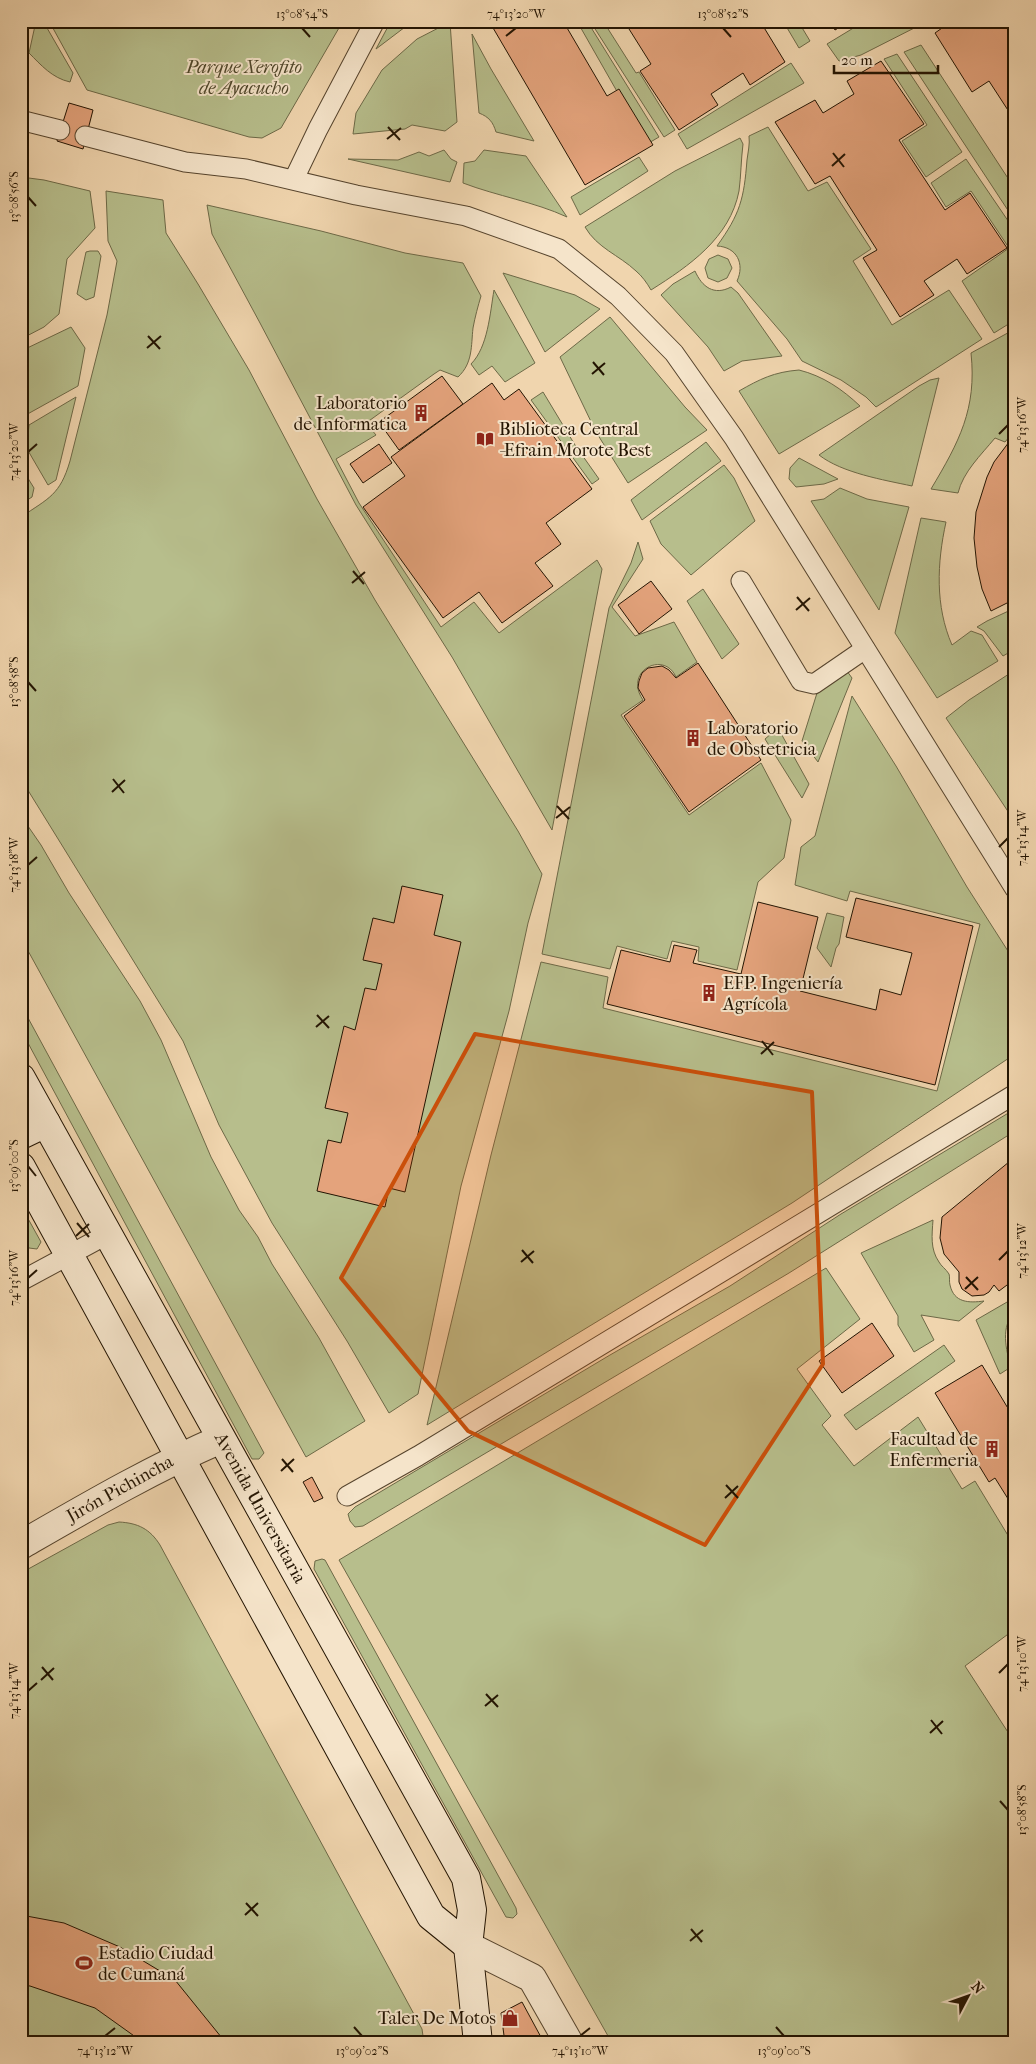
<svg xmlns="http://www.w3.org/2000/svg" width="1036" height="2064" font-family="'IM FELL French Canon',serif">
  <style>
    .green { fill: #b7be8c; stroke: #6d6947 }
    .building { fill: #e4a37c; stroke: #231402 }
    .lines { fill: none; stroke-linecap: round; stroke-linejoin: round }
    .lane-casing { stroke: #56442d; stroke-width: 21 }
    .street-casing { stroke: #56442d; stroke-width: 30 }
    .secondary-casing { stroke: #231402; stroke-width: 30 }
    .lane { stroke: #f5e4ca; stroke-width: 19 }
    .street { stroke: #f5e4ca; stroke-width: 28 }
    .secondary { stroke: #f5e4ca; stroke-width: 28 }
    .marked { fill: #ca4f0a; fill-opacity: 0.2; stroke: #ca4f0a; stroke-width: 4; stroke-linejoin: round }
    .ticks { fill: none; stroke: #231402; stroke-width: 2 }
    .labels { text-anchor: middle; dominant-baseline: central; stroke-width: 4; stroke-linejoin: round; paint-order: stroke }
    .park-label { font-size: 18px; font-style: italic; fill: #4f472b; stroke: #f5e4ca }
    .poi-label { font-size: 18px; fill: #231402; stroke: #f5e4ca; text-anchor: start }
    .street-label { font-size: 18px; fill: #231402; stroke: #f5e4ca }
    .neatline { fill: none; stroke: #231402; stroke-width: 2 }
    .ticks-label { font-size: 12px; text-anchor: middle; fill: #231402 }
  </style>
  <rect width="100%" height="100%" fill="#f0d5ae"/>
  <filter id="stains"><feTurbulence type="fractalNoise" baseFrequency=".004" numOctaves="4"/><feColorMatrix values="0 0 0 0 .2 0 0 0 0 .09 0 0 0 0 .02 0 0 0 .5 -.17"/></filter>
  <radialGradient id="worn" r=".72"><stop offset=".6" stop-color="#630" stop-opacity="0"/><stop offset="1" stop-color="#630" stop-opacity=".3"/></radialGradient>
  <g class="green">
    <path d="M 36,21 L 43,21 L 73,73 L 70,82 C 52,78 41,65 29,53 Z"/>
    <path d="M 49,21 L 343,21 L 281,128 L 262,138 L 249,137 L 87,90 Z"/>
    <path d="M 391,21 L 413,21 L 376,49 Z"/>
    <path d="M 581,21 L 587,21 L 659,137 L 647,144 L 578,23 Z"/>
    <path d="M 590,21 L 603,21 L 636,73 L 639,72 L 675,130 L 664,137 Z"/>
    <path d="M 783,21 L 798,21 L 810,41 L 799,48 Z"/>
    <path d="M 865,21 L 928,21 L 861,55 L 839,61 L 827,44 Z"/>
    <path d="M 450,22 L 457,122 L 445,131 L 412,125 L 405,129 L 353,134 L 356,113 L 382,70 L 417,39 Z"/>
    <path d="M 472,34 L 491,69 L 534,141 L 496,132 C 493,122 489,117 479,113 Z"/>
    <path d="M 921,45 L 1015,189 L 1015,221 L 904,52 Z"/>
    <path d="M 897,54 L 962,152 L 926,177 L 902,141 L 927,125 L 884,59 Z"/>
    <path d="M 791,63 L 804,83 L 687,149 L 678,134 Z"/>
    <path d="M 768,127 L 808,191 L 827,182 L 871,249 L 853,261 L 892,325 L 949,290 L 982,339 L 876,407 L 866,397 L 841,380 L 802,361 L 787,339 L 737,281 C 745,264 737,247 717,246 C 740,214 744,199 747,160 C 748,152 750,144 749,136 Z"/>
    <path d="M 740,138 L 743,144 C 741,160 741,176 739,191 C 730,238 689,266 651,290 C 647,283 642,276 636,271 C 619,255 597,248 585,227 L 675,171 Z"/>
    <path d="M 444,150 L 451,159 L 457,162 L 450,182 L 348,159 L 398,160 L 419,152 L 429,156 Z"/>
    <path d="M 484,150 L 526,156 L 567,217 C 535,202 497,196 463,183 L 464,163 L 475,161 Z"/>
    <path d="M 639,157 L 648,171 L 580,215 L 571,197 Z"/>
    <path d="M 966,159 L 1015,231 L 1015,320 L 994,333 L 962,281 L 1009,248 L 971,191 L 946,207 L 931,183 Z"/>
    <path d="M 21,177 L 44,180 L 90,191 L 95,228 L 67,259 L 59,314 L 44,327 L 21,339 Z"/>
    <path d="M 106,191 L 163,200 L 166,233 L 198,284 L 249,370 L 317,499 L 375,600 L 518,831 L 542,874 L 528,923 L 509,1011 L 461,1186 L 418,1394 L 389,1413 L 347,1341 L 272,1223 L 219,1125 L 183,1041 L 21,779 L 21,517 C 49,498 60,495 70,461 L 107,315 L 117,261 L 108,241 Z"/>
    <path d="M 207,205 L 321,231 L 405,253 L 463,263 L 481,296 C 478,306 475,317 473,328 C 471,346 473,363 458,377 L 440,370 L 434,374 L 366,423 L 376,435 L 336,459 L 359,503 L 441,627 L 474,602 L 499,633 L 597,560 L 602,569 L 552,830 L 452,657 L 356,505 L 260,323 L 212,234 Z"/>
    <path d="M 90,251 L 98,251 L 101,256 L 94,297 L 86,300 L 77,294 L 86,252 Z"/>
    <path d="M 718,255 L 728,259 L 732,268 L 727,278 L 718,282 L 708,278 L 705,268 L 709,259 Z"/>
    <path d="M 695,271 C 702,287 714,296 731,287 L 738,293 L 782,356 L 742,361 L 724,371 L 708,347 L 661,295 L 673,284 Z"/>
    <path d="M 503,273 L 575,295 L 600,309 L 545,352 Z"/>
    <path d="M 494,290 L 535,363 L 505,382 L 492,366 L 479,375 L 471,364 C 488,347 490,313 494,290 Z"/>
    <path d="M 610,317 L 685,407 L 707,430 L 628,483 L 596,432 L 560,357 Z"/>
    <path d="M 71,327 L 85,348 L 78,386 L 24,416 L 21,412 L 21,351 Z"/>
    <path d="M 1015,329 L 1015,430 L 1005,442 L 995,438 C 981,455 963,472 958,493 L 931,489 C 959,442 977,409 971,353 Z"/>
    <path d="M 799,370 C 823,376 842,389 860,406 L 779,454 L 739,391 C 760,379 774,372 799,370 Z"/>
    <path d="M 939,378 L 912,486 C 884,480 842,473 819,455 L 919,386 L 930,380 Z"/>
    <path d="M 543,392 L 575,445 L 599,479 L 592,484 L 531,400 Z"/>
    <path d="M 76,397 L 56,480 L 48,485 L 23,442 L 28,435 L 29,425 Z"/>
    <path d="M 706,442 L 721,461 L 642,520 L 631,500 Z"/>
    <path d="M 799,458 L 838,479 L 824,484 L 796,487 L 789,479 L 790,468 Z"/>
    <path d="M 724,465 L 734,478 L 755,521 L 691,575 L 661,544 L 650,521 Z"/>
    <path d="M 21,467 L 34,488 L 32,497 L 21,504 Z"/>
    <path d="M 840,488 L 867,499 L 909,507 L 879,610 L 811,501 L 824,499 Z"/>
    <path d="M 921,518 L 946,522 C 937,563 935,606 952,645 L 971,631 L 982,635 L 998,661 L 937,698 L 895,633 Z"/>
    <path d="M 638,542 L 643,559 L 612,607 L 635,636 L 674,622 L 697,662 L 676,677 C 664,650 623,671 643,700 L 621,715 L 689,815 L 761,763 L 791,820 L 784,858 L 758,882 L 737,970 L 698,961 L 699,947 L 672,941 L 667,959 L 617,946 L 610,969 L 542,954 L 609,608 L 631,563 Z"/>
    <path d="M 703,589 L 739,644 L 722,659 L 687,601 Z"/>
    <path d="M 1015,608 L 1015,649 L 1003,656 L 984,631 L 977,627 L 987,621 Z"/>
    <path d="M 844,667 L 852,678 L 818,762 L 802,741 L 817,693 Z"/>
    <path d="M 1015,670 L 1015,822 L 946,718 L 969,700 Z"/>
    <path d="M 852,696 L 896,766 L 967,887 L 1015,962 L 1015,1054 L 792,1203 L 427,1425 L 491,1155 L 541,962 L 608,977 L 603,1008 L 937,1091 L 980,924 L 850,891 L 847,901 L 795,885 L 801,847 L 815,836 Z"/>
    <path d="M 778,728 L 809,784 L 802,798 L 765,739 Z"/>
    <path d="M 21,816 L 41,845 L 69,893 L 140,1001 L 161,1040 L 211,1157 L 239,1210 L 258,1237 L 272,1264 L 319,1338 L 365,1421 L 306,1457 L 21,938 Z"/>
    <path d="M 827,913 L 844,917 L 839,944 L 836,948 L 831,967 L 817,948 Z"/>
    <path d="M 21,1005 L 264,1453 L 259,1459 L 252,1459 L 21,1030 Z"/>
    <path d="M 1015,1109 L 1015,1131 L 789,1273 L 363,1526 L 355,1527 L 350,1521 L 348,1514 L 355,1507 L 610,1355 L 730,1286 L 841,1214 Z"/>
    <path d="M 21,1206 L 41,1242 L 37,1249 L 29,1248 L 21,1233 Z"/>
    <path d="M 933,1220 C 932,1235 930,1249 939,1262 C 941,1266 946,1269 949,1274 C 950,1276 949,1282 950,1285 C 954,1303 969,1303 984,1301 L 959,1321 L 921,1315 L 934,1340 L 914,1352 L 898,1325 L 898,1316 L 861,1253 Z"/>
    <path d="M 826,1268 L 860,1319 L 797,1369 L 831,1416 L 822,1425 L 854,1466 L 918,1417 L 962,1489 L 975,1481 L 1015,1547 L 1015,1629 L 965,1666 L 1015,1743 L 1015,2043 L 612,2043 L 339,1560 Z"/>
    <path d="M 1014,1298 L 1015,1312 C 1000,1326 1006,1350 1011,1367 L 1000,1374 L 976,1320 Z"/>
    <path d="M 944,1345 L 955,1361 L 856,1430 L 844,1415 Z"/>
    <path d="M 119,1522 C 138,1523 150,1529 160,1545 L 422,2029 L 424,2043 L 21,2043 L 21,1573 L 108,1525 Z"/>
    <path d="M 322,1559 L 325,1560 L 516,1908 L 517,1914 L 513,1918 L 506,1917 L 314,1569 L 315,1561 Z"/>
  </g>
  <g class="building">
    <path d="M 489,21 L 563,21 L 607,96 L 619,89 L 653,145 L 585,185 Z"/>
    <path d="M 624,21 L 760,21 L 785,62 L 750,85 L 743,73 L 711,94 L 718,105 L 679,130 L 640,71 L 651,64 Z"/>
    <path d="M 830,21 L 850,21 L 835,30 Z"/>
    <path d="M 952,21 L 1015,21 L 1015,121 L 989,81 L 972,92 L 935,33 Z"/>
    <path d="M 881,61 L 924,124 L 899,140 L 945,210 L 970,193 L 1007,248 L 967,274 L 957,259 L 924,281 L 934,295 L 900,317 L 863,258 L 877,250 L 830,176 L 815,184 L 775,122 L 815,100 L 823,113 L 854,94 L 847,81 Z"/>
    <path d="M 69,103 L 93,110 L 83,149 L 57,141 Z"/>
    <path d="M 442,376 L 463,404 L 399,450 L 379,422 Z"/>
    <path d="M 492,383 L 504,400 L 519,389 L 592,489 L 546,523 L 561,544 L 535,563 L 553,586 L 502,623 L 479,592 L 443,618 L 363,507 L 405,476 L 391,457 Z"/>
    <path d="M 1015,434 L 1015,599 L 991,611 L 982,589 L 977,567 L 974,538 L 976,512 L 987,477 L 994,462 Z"/>
    <path d="M 379,444 L 392,463 L 363,483 L 350,464 Z"/>
    <path d="M 651,581 L 672,609 L 639,634 L 618,605 Z"/>
    <path d="M 698,663 L 761,760 L 689,812 L 624,716 L 645,700 L 638,688 L 639,681 L 642,673 L 648,668 L 662,666 L 669,670 L 676,678 Z"/>
    <path d="M 402,886 L 443,895 L 434,935 L 461,942 L 405,1192 L 389,1188 L 385,1207 L 317,1191 L 328,1140 L 341,1143 L 348,1113 L 325,1108 L 344,1026 L 355,1030 L 365,988 L 376,990 L 382,964 L 363,960 L 373,918 L 394,923 Z"/>
    <path d="M 856,898 L 973,926 L 935,1085 L 607,1004 L 621,950 L 670,962 L 674,945 L 697,950 L 693,963 L 741,974 L 758,902 L 818,917 L 800,991 L 876,1010 L 880,989 L 901,995 L 912,953 L 846,937 Z"/>
    <path d="M 1015,1157 L 1015,1279 L 999,1291 L 994,1285 L 989,1292 L 984,1295 L 972,1296 L 962,1289 L 959,1282 L 959,1272 L 944,1254 L 940,1238 L 942,1217 Z"/>
    <path d="M 872,1323 L 894,1356 L 842,1393 L 819,1361 Z"/>
    <path d="M 982,1365 L 1015,1420 L 1015,1510 L 995,1478 L 989,1482 L 935,1393 Z"/>
    <path d="M 312,1477 L 323,1498 L 314,1502 L 303,1482 Z"/>
    <path d="M 21,1915 L 64,1923 L 120,1947 L 175,1980 L 226,2043 L 144,2043 L 95,2008 L 30,1986 L 21,1985 Z"/>
    <path d="M 522,2002 L 542,2039 L 535,2043 L 505,2043 L 501,2013 Z"/>
  </g>
  <g class="lines">
    <g class="lane-casing">
      <g id="lane">
        <path d="M 24,121 L 60,130"/>
        <path d="M 85,136 L 185,162 L 246,169 L 356,195 L 466,216 L 559,249 L 618,296 L 674,353 L 734,438 L 1015,889"/>
        <path d="M 294,179 L 318,129 L 375,21"/>
        <path d="M 741,581 L 801,681 L 814,684 L 865,649"/>
        <path d="M 21,1281 L 108,1234"/>
        <path d="M 347,1496 L 418,1456 L 1015,1094"/>
      </g>
    </g>
    <g class="street-casing">
      <g id="street">
        <path d="M 21,1545 C 87,1507 152,1469 221,1439"/>
        <path d="M 468,1946 L 532,1978 L 569,2043"/>
      </g>
    </g>
    <g class="secondary-casing">
      <g id="secondary">
        <path d="M 21,1078 L 466,1878 L 472,1910 L 468,1946 L 478,2043"/>
        <path d="M 21,1135 L 46,1123"/>
        <path d="M 21,1167 L 431,1916 L 468,1946"/>
      </g>
    </g>
    <use href="#lane" class="lane"/>
    <use href="#street" class="street"/>
    <use href="#secondary" class="secondary"/>
  </g>
  <path class="marked" d="M 475,1034 L 812,1092 L 823,1364 L 705,1545 L 468,1431 L 341,1278 Z"/>
  <path class="ticks" d="M 302,28 L 310,37M 723,28 L 731,37M 506,36 L 516,28M 388,127 L 400,140M 387,139 L 401,128M 833,153 L 844,167M 832,166 L 845,154M 28,197 L 36,206M 148,336 L 160,349M 147,348 L 161,336M 593,362 L 604,375M 592,374 L 605,363M 999,434 L 1008,425M 28,452 L 37,444M 353,571 L 364,584M 352,583 L 365,572M 797,597 L 809,611M 796,610 L 810,598M 28,682 L 36,691M 113,779 L 124,793M 112,792 L 125,780M 557,806 L 569,819M 556,818 L 570,807M 999,847 L 1008,838M 28,865 L 37,857M 317,1015 L 329,1028M 316,1027 L 329,1016M 762,1041 L 773,1055M 761,1054 L 774,1042M 28,1166 L 36,1176M 77,1223 L 89,1237M 76,1236 L 89,1224M 522,1250 L 533,1263M 999,1260 L 1008,1251M 521,1262 L 534,1251M 966,1277 L 978,1290M 28,1278 L 37,1270M 965,1289 L 978,1277M 282,1459 L 293,1472M 281,1471 L 294,1459M 726,1485 L 738,1498M 725,1498 L 738,1486M 42,1667 L 53,1680M 999,1673 L 1008,1664M 41,1680 L 54,1668M 28,1691 L 37,1683M 486,1694 L 498,1707M 485,1706 L 498,1695M 931,1720 L 942,1734M 930,1733 L 943,1721M 1000,1801 L 1008,1810M 246,1903 L 258,1916M 245,1915 L 258,1903M 691,1929 L 702,1942M 690,1941 L 703,1930M 354,2027 L 362,2036M 776,2027 L 784,2036M 105,2036 L 115,2028M 580,2036 L 590,2028"/>
  <defs>
    <g id="building-bare" transform="scale(1.35)"><path d="M-4-6H4V6H1V3H-1V6H-4ZM-2.5-4.3h1.7v1.8h-1.7ZM.8-4.3h1.7v1.8H.8ZM-2.5-1h1.7V.8h-1.7ZM.8-1h1.7V.8H.8Z" fill="#8f2418" stroke="#f5e4ca" stroke-width="2.5" paint-order="stroke"/></g>
    <g id="library-bare" transform="scale(1.35)"><path d="M-6-4Q-3-5.5-.7-3.5V5Q-3 3-6 4ZM6-4Q3-5.5 .7-3.5V5Q3 3 6 4Z" fill="#8f2418" stroke="#f5e4ca" stroke-width="2.5" paint-order="stroke"/></g>
    <g id="stadium-bare" transform="scale(1.35)"><path d="M0-5a6.5 5 0 1 0 0 10a6.5 5 0 1 0 0-10ZM-3.5-1.8h7v3.6h-7Z" fill="#8f2418" stroke="#f5e4ca" stroke-width="2.5" paint-order="stroke"/></g>
    <g id="shop-bare" transform="scale(1.35)"><path d="M-5-2.5h2.3a2.7 3.5 0 0 1 5.4 0H5L5.5 6h-11ZM-1.5-2.5h3a1.5 2.3 0 0 0-3 0Z" fill="#8f2418" stroke="#f5e4ca" stroke-width="2.5" paint-order="stroke"/></g>
  </defs>
  <g fill-rule="evenodd">
    <use href="#building-bare" x="421" y="413"/>
    <use href="#library-bare" x="485" y="439"/>
    <use href="#building-bare" x="693" y="738"/>
    <use href="#building-bare" x="709" y="993"/>
    <use href="#building-bare" x="992" y="1449"/>
    <use href="#stadium-bare" x="84" y="1963"/>
    <use href="#shop-bare" x="510" y="2018"/>
  </g>
  <g class="labels">
    <g class="park-label">
      <text x="244" y="67">Parque Xerofito<tspan x="244" dy="21">de Ayacucho</tspan></text>
    </g>
    <g class="poi-label">
      <text x="407" y="403" text-anchor="end">Laboratorio<tspan x="407" dy="21">de Informatica</tspan></text>
      <text x="499" y="429">Biblioteca Central<tspan x="499" dy="21">-Efrain Morote Best</tspan></text>
      <text x="707" y="728">Laboratorio<tspan x="707" dy="21">de Obstetricia</tspan></text>
      <text x="723" y="983">EFP. Ingeniería<tspan x="723" dy="21">Agrícola</tspan></text>
      <text x="978" y="1439" text-anchor="end">Facultad de<tspan x="978" dy="21">Enfermeria</tspan></text>
      <text x="98" y="1953">Estadio Ciudad<tspan x="98" dy="21">de Cumaná</tspan></text>
      <text x="496" y="2018" text-anchor="end">Taler De Motos</text>
    </g>
    <g class="street-label">
      <text transform="translate(120 1489) rotate(-29)">Jirón Pichincha</text>
      <text transform="translate(260 1508) rotate(61)">Avenida Universitaria</text>
    </g>
  </g>
  <rect width="1036" height="2064" fill="none" stroke="#f0d5ae" stroke-width="55"/>
  <g transform="translate(968 1996) rotate(49)" stroke="#f5e4ca" stroke-width="4" paint-order="stroke">
  <path d="M0-4L9 19L0 12L-9 19Z" fill="#231402"/>
  <text y="-8" font-size="14" font-weight="bold" text-anchor="middle" fill="#231402">N</text>
  </g>
  <path d="M834 65v8h104v-8" fill="none" stroke="#231402" stroke-width="2.5"/>
  <text x="841" y="65" font-size="15" fill="#231402" stroke="#f5e4ca" stroke-width="4" paint-order="stroke">20 m</text>
  <rect x="28" y="28" width="980" height="2008" class="neatline"/>
  <g class="ticks-label">
    <text x="302" y="18">13°08'54"S</text>
    <text x="516" y="18">74°13'20"W</text>
    <text x="723" y="18">13°08'52"S</text>
    <text transform="translate(14 197) rotate(-90)" y="4">13°08'56"S</text>
    <text transform="translate(1022 425) rotate(-90)" y="4">74°13'16"W</text>
    <text transform="translate(14 452) rotate(-90)" y="4">74°13'20"W</text>
    <text transform="translate(14 682) rotate(-90)" y="4">13°08'58"S</text>
    <text transform="translate(1022 838) rotate(-90)" y="4">74°13'14"W</text>
    <text transform="translate(14 865) rotate(-90)" y="4">74°13'18"W</text>
    <text transform="translate(14 1166) rotate(-90)" y="4">13°09'00"S</text>
    <text transform="translate(1022 1251) rotate(-90)" y="4">74°13'12"W</text>
    <text transform="translate(14 1278) rotate(-90)" y="4">74°13'16"W</text>
    <text transform="translate(1022 1664) rotate(-90)" y="4">74°13'10"W</text>
    <text transform="translate(14 1691) rotate(-90)" y="4">74°13'14"W</text>
    <text transform="translate(1022 1810) rotate(-90)" y="4">13°08'58"S</text>
    <text x="105" y="2055">74°13'12"W</text>
    <text x="362" y="2055">13°09'02"S</text>
    <text x="580" y="2055">74°13'10"W</text>
    <text x="784" y="2055">13°09'00"S</text>
  </g>
  <rect width="100%" height="100%" filter="url(#stains)"/>
  <rect width="100%" height="100%" fill="url(#worn)"/>
</svg>
